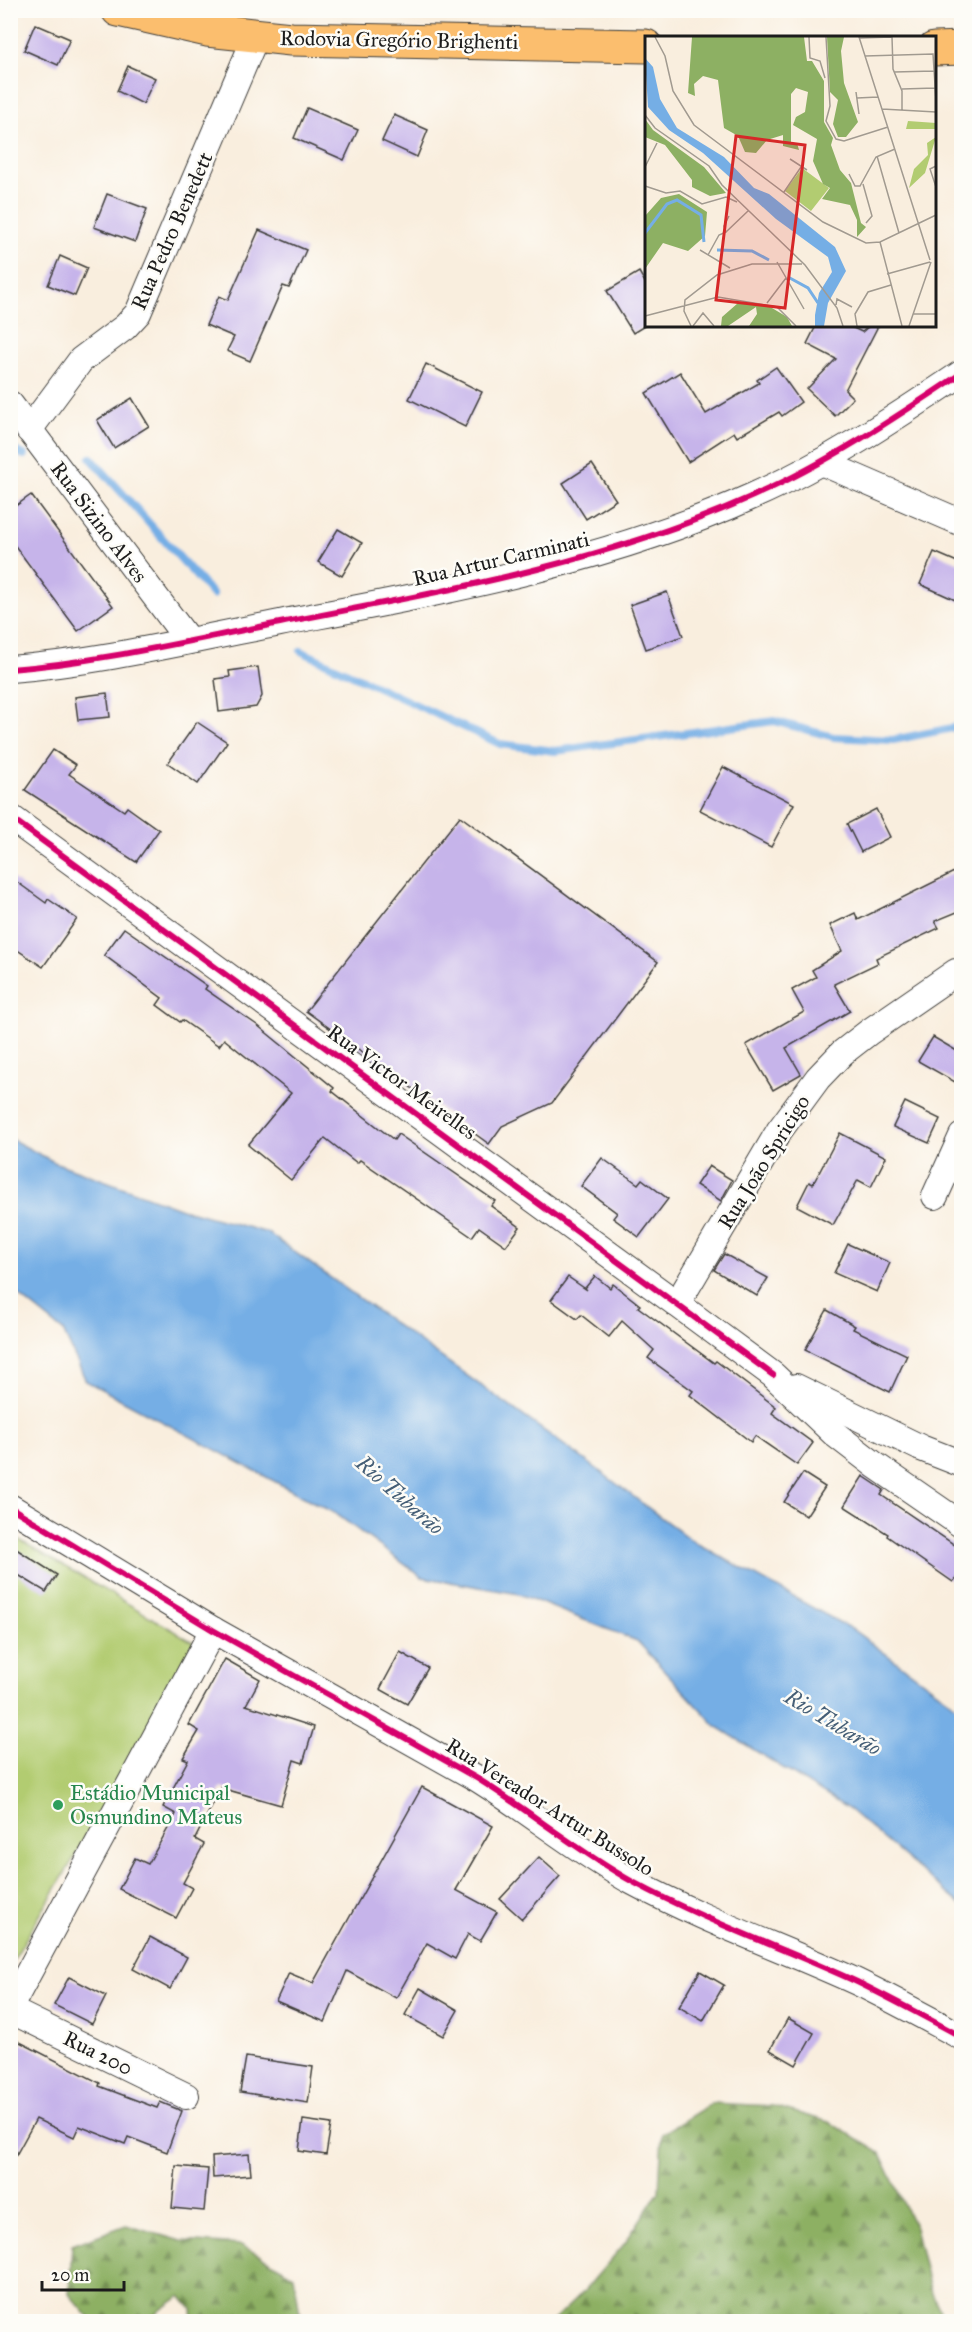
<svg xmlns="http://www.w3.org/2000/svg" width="972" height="2332" font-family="'IM FELL Great Primer',serif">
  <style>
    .green { fill: #b2cc71; stroke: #677446; stroke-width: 1.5 }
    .forest { fill: url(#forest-firs); stroke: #546640; stroke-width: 1.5 }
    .water { fill: #75aee5; stroke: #486580; stroke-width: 1.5 }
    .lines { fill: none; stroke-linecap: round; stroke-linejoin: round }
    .stream { stroke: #75aee5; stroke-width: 8 }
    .building { fill: #c6b4ea }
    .minor-casing { stroke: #3d3c39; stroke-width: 28 }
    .primary-casing { stroke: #3d3c39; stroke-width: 35 }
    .minor { stroke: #fff; stroke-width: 26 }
    .primary { stroke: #fbbe6e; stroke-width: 33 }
    .cycleway-casing { stroke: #fdfcf7; stroke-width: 10 }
    .cycleway { stroke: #d6006c; stroke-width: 6 }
    .leisure-dot { fill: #2e9e5b; stroke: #fdfcf7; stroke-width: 2 }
    .labels { text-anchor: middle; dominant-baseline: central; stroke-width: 5; stroke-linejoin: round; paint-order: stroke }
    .street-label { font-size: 21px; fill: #1c1c1c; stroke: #fdfcf7 }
    .leisure-label { font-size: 21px; fill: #27864d; stroke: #fdfcf7; text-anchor: start }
    .water-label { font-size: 22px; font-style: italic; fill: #445e76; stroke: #fdfcf7 }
    .inset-river { fill: none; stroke: #75aee5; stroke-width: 3 }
    .inset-road { fill: none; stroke: #a19a90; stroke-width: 1.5 }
    .view { fill: #d62828; fill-opacity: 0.15; stroke: #d62828; stroke-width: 3 }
    .inset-edge { fill: none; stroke: #1c1c1c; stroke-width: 3 }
  </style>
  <defs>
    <pattern id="forest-firs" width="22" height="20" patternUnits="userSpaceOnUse" patternTransform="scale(1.5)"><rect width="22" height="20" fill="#8db063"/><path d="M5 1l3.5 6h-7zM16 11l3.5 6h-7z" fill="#728e51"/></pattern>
  </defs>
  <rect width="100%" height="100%" fill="#fdfcf7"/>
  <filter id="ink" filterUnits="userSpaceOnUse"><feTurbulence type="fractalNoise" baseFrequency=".0167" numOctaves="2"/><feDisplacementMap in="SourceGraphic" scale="12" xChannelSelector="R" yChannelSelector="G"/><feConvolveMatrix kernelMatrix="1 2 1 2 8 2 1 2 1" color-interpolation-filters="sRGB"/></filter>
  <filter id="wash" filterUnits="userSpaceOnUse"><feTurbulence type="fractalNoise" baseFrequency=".008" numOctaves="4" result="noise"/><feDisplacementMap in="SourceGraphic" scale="24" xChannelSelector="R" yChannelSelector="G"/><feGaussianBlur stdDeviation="1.35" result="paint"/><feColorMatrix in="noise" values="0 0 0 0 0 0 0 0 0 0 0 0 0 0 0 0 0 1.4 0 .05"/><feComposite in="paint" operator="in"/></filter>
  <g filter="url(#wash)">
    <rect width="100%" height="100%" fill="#f9eede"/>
    <path class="green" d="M 11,1535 L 200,1646 L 11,1964 Z"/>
    <g class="forest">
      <path d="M 712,2103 L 773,2106 L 829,2122 L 880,2153 L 915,2228 L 930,2289 L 945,2321 L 553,2321 L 584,2291 L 625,2243 L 659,2191 L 662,2134 Z"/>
      <path d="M 126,2225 L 181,2241 L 241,2245 L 294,2275 L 301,2321 L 193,2321 L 192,2309 L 181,2296 L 145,2321 L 92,2321 L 69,2294 L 72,2245 Z"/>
    </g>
    <path class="water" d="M 11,1139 L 54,1162 L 182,1209 L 268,1233 L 589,1463 L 691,1540 L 853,1630 L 961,1709 L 961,1905 L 850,1810 L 716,1726 L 637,1641 L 519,1594 L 422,1577 L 336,1514 L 86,1381 L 63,1331 L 17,1294 L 11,1291 Z"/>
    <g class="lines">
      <g class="stream">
        <path d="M 10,449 L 24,455"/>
        <path d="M 91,458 L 213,595"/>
        <path d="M 301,651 L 500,744 L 555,751 L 774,721 L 834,737 L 893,740 L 962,726"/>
      </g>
    </g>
    <g id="blocks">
      <g class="building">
        <path d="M 35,24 L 70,39 L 58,65 L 24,50 Z"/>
        <path d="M 128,66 L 155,78 L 143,104 L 117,91 Z"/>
        <path d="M 307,108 L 358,130 L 344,160 L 294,138 Z"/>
        <path d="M 394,115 L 428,130 L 417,157 L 382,141 Z"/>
        <path d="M 107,194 L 147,209 L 135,242 L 94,227 Z"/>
        <path d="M 259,230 L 306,250 L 289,288 L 283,286 L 250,361 L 227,351 L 234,337 L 206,325 L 219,296 L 228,300 Z"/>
        <path d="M 60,256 L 87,268 L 75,296 L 48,285 Z"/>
        <path d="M 639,272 L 646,284 L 646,325 L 633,333 L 607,291 Z"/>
        <path d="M 816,326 L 849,326 L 862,332 L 869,326 L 878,326 L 845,390 L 853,398 L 835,416 L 807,389 L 836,359 L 807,344 Z"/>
        <path d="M 426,364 L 482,392 L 465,427 L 409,399 Z"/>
        <path d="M 776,367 L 801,402 L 782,416 L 779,412 L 737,437 L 734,432 L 688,462 L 646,393 L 680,372 L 706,414 L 759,383 L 757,380 Z"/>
        <path d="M 132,398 L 149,426 L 114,448 L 97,420 Z"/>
        <path d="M 592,464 L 616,500 L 586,519 L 563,483 Z"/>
        <path d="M 31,495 L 113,606 L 78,631 L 10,539 L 10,510 Z"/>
        <path d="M 338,529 L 362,543 L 342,576 L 318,562 Z"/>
        <path d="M 934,552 L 962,564 L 962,603 L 920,584 Z"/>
        <path d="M 667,592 L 683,636 L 646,649 L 630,605 Z"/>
        <path d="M 258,667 L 262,696 L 256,707 L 219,712 L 215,679 L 230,677 L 229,671 Z"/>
        <path d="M 107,693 L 110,717 L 78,720 L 75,697 Z"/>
        <path d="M 197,722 L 227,742 L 198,784 L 168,763 Z"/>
        <path d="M 53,750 L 76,765 L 69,774 L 124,811 L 127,807 L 159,830 L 136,862 L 25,790 Z"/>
        <path d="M 723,767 L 794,804 L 771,847 L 700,810 Z"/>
        <path d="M 876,809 L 890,837 L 861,852 L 847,824 Z"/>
        <path d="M 460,816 L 658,962 L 552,1103 L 502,1126 L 489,1144 L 306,1011 Z"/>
        <path d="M 962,868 L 962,910 L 935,921 L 939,928 L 876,958 L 878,963 L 834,984 L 850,1011 L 786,1048 L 801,1074 L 773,1090 L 746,1045 L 804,1012 L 792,990 L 816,977 L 812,970 L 842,951 L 830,925 L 855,913 L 858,920 Z"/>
        <path d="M 10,877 L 46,903 L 48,899 L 77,919 L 43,967 L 10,945 Z"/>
        <path d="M 124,928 L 207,986 L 205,989 L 257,1025 L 334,1088 L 332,1091 L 394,1140 L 398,1134 L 495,1201 L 491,1206 L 520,1227 L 506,1246 L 479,1227 L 472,1237 L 360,1160 L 357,1163 L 325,1138 L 291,1180 L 248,1145 L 291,1093 L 224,1039 L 219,1046 L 182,1020 L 180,1022 L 157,1005 L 162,998 L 104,955 Z"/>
        <path d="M 933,1037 L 962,1054 L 962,1086 L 918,1061 Z"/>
        <path d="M 905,1102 L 940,1119 L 929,1143 L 893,1127 Z"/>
        <path d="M 840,1133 L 886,1157 L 871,1187 L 858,1180 L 833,1225 L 797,1206 L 809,1182 L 813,1184 Z"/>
        <path d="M 602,1158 L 638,1184 L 642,1179 L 668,1199 L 639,1237 L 613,1218 L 617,1213 L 581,1186 Z"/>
        <path d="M 709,1166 L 732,1180 L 721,1201 L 696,1185 Z"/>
        <path d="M 848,1244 L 890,1263 L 877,1292 L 834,1273 Z"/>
        <path d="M 724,1254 L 768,1278 L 757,1296 L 714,1270 Z"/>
        <path d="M 595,1276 L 610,1288 L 613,1284 L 640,1305 L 638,1307 L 714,1363 L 716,1361 L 776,1407 L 772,1413 L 813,1443 L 797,1465 L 755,1436 L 751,1442 L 690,1395 L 693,1391 L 648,1358 L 654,1350 L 622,1321 L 609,1337 L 581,1315 L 577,1319 L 551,1300 L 568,1277 L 587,1290 L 585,1288 Z"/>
        <path d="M 827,1310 L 855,1326 L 853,1329 L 907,1355 L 890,1392 L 805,1350 Z"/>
        <path d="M 803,1473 L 825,1487 L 806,1516 L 784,1502 Z"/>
        <path d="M 863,1476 L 884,1490 L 881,1495 L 962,1550 L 962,1571 L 953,1582 L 887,1536 L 888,1534 L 844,1506 Z"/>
        <path d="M 10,1545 L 57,1575 L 46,1592 L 10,1570 Z"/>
        <path d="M 400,1652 L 428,1668 L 407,1704 L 380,1689 Z"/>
        <path d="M 225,1659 L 260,1679 L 246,1705 L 314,1727 L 303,1763 L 294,1760 L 281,1805 L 221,1788 L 195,1839 L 204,1844 L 183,1883 L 192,1888 L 176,1918 L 119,1889 L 135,1858 L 148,1864 L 176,1814 L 163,1807 L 188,1760 L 183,1758 L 199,1731 L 189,1725 Z"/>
        <path d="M 422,1787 L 493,1826 L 456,1890 L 497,1912 L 480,1941 L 468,1934 L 455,1959 L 427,1943 L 396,1998 L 347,1971 L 325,2022 L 276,2001 L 289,1973 L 313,1983 Z"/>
        <path d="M 539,1857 L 560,1876 L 522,1919 L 500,1899 Z"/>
        <path d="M 150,1937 L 187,1957 L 170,1989 L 133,1969 Z"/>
        <path d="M 700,1971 L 724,1985 L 703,2021 L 679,2007 Z"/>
        <path d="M 69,1977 L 106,1996 L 92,2024 L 54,2005 Z"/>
        <path d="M 420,1988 L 458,2010 L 443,2036 L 405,2015 Z"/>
        <path d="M 788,2018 L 814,2033 L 796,2065 L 770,2050 Z"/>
        <path d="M 10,2037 L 100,2083 L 99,2086 L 157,2108 L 160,2102 L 182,2111 L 167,2152 L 128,2137 L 125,2144 L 79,2126 L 74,2137 L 36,2119 L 10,2166 Z"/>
        <path d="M 246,2057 L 313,2067 L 308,2103 L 240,2092 Z"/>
        <path d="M 303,2120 L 331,2124 L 326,2155 L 299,2151 Z"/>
        <path d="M 249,2154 L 251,2175 L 213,2178 L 212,2157 Z"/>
        <path d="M 176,2166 L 208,2169 L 204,2211 L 172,2208 Z"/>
      </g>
    </g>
  </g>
  <g filter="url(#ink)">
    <use href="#blocks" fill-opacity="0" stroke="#3d3c39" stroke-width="1.5"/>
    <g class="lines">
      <g class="minor-casing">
        <g id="minor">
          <path d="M 10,404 L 188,640"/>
          <path d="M 29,430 L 81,360 L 125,327 L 138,313 L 256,36"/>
          <path d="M 821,462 L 962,523"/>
          <path d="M 10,669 C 101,662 191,640 280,623 C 440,592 602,564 753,496 C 826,464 895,418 962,373"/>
          <path d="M 10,817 L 677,1304 L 773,1375 L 836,1435 L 875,1465 L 962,1525"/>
          <path d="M 935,1196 L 962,1136"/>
          <path d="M 677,1304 L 779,1131 L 818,1078 L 842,1053 L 869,1032 L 956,972"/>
          <path d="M 796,1387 L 921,1448 L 962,1464"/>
          <path d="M 10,1507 L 213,1630 L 478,1779 C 531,1812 579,1852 633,1882 C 705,1921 783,1948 857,1982 C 892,1999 927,2018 962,2037"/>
          <path d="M 10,2007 L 213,1630"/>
          <path d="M 10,2010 L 186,2096"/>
        </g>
      </g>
      <g class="primary-casing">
        <g id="primary">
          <path d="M 118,10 L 207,30 L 291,39 L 646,46"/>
          <path d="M 934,49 L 962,48"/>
        </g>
      </g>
      <use href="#minor" class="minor"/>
      <use href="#primary" class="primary"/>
      <g class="cycleway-casing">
        <g id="cycleway">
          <path d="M 10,669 C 101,662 191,640 280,623 C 440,592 602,564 753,496 C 826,464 895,418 962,373"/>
          <path d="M 10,817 L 773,1375"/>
          <path d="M 10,1507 L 213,1630 L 478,1779 C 531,1812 579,1852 633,1882 C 705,1921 783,1948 857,1982 C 892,1999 927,2018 962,2037"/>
        </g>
      </g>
      <use href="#cycleway" class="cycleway"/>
    </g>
  </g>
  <circle class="leisure-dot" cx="58" cy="1805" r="6"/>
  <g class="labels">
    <g class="street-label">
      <text transform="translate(399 40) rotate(1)">Rodovia Gregório Brighenti</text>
      <text transform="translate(172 231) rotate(-66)">Rua Pedro Benedett</text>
      <text transform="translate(99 522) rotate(53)">Rua Sizino Alves</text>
      <text transform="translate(501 559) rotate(-13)">Rua Artur Carminati</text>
      <text transform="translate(402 1082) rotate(36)">Rua Victor Meirelles</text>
      <text transform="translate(764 1162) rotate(-58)">Rua João Spricigo</text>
      <text transform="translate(550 1807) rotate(32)">Rua Vereador Artur Bussolo</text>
      <text transform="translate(98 2053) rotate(26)">Rua 200</text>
    </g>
    <g class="leisure-label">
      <text x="70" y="1793">Estádio Municipal<tspan x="70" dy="24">Osmundino Mateus</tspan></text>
    </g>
    <g class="water-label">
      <text transform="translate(400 1495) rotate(41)">Rio Tubarão</text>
      <text transform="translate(833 1722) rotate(31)">Rio Tubarão</text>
    </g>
  </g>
  <g transform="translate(645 36)">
    <rect width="291" height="291" fill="#f9eede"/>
    <path d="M 263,85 L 291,87 L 291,93 L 261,93 ZM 291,101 L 280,137 L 264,152 L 269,133 L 283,119 L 282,107 ZM 157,132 L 184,152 L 166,175 L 140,155 Z" fill="#b2cc71"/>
    <path d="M 47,1 L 159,1 L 162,25 L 167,25 L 179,45 L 179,86 L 188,102 L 186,109 L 195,134 L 206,147 L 216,187 L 221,191 L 212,201 L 212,184 L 205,169 L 177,163 L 185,152 L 178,148 L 168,125 L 172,103 L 148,89 L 151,81 L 160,76 L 163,56 L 151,52 L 146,58 L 146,108 L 152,107 L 154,114 L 138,110 L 138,99 L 122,104 L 111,117 L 100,116 L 93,100 L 79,92 L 73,44 L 58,40 L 49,48 L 50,60 L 43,57 ZM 182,1 L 199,1 L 196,15 L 199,47 L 213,86 L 201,101 L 193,101 L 188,88 L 193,64 L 185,56 ZM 0,83 L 8,94 L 59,131 L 81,157 L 65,160 L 47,151 L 47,144 L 20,109 L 0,101 ZM 34,158 L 62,176 L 60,200 L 43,215 L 18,207 L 0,233 L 0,180 L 16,162 ZM 93,267 L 122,269 L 142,281 L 147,290 L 104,290 L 112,278 L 111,271 L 83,290 L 76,290 L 77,281 Z" fill="#8db063"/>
    <path d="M 0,22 L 8,31 L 15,63 L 32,92 L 79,121 L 109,152 L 124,158 L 190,211 L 201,235 L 183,267 L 179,290 L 170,290 L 170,279 L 174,257 L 187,236 L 183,221 L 131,183 L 58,117 L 24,94 L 3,71 Z" fill="#75aee5"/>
    <path class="inset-river" d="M 0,197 L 22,168 L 32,164 L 56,179 L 59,206M 72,214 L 107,215 L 124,224M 143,241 L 163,252 L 173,267"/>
    <path class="inset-road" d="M 10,1 L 20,20 L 28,55 L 49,89 L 178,186 L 221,207 L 235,206 L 291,179M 164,1 L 165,22 L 175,25 L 180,42M 181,1 L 185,70 L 181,85 L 191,103 L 199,105 L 243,91M 214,1 L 285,224M 247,1 L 248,33 L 257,55 L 257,74M 215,2 L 247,1M 220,20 L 288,18 L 291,65M 249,36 L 289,35M 257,53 L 290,52M 211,56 L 214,78M 212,62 L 233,61M 237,73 L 291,76M 0,79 L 10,92 L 64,130 L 77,149 L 160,229 L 192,272 L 198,290M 232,120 L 254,197M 145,123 L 162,134M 291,130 L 285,133 L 291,151M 0,131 L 12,107M 204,138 L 210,150 L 215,150 L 231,121 L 250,113M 218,148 L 227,180 L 221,187M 0,150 L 21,157 L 35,155 L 57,168 L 81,161 L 92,166M 139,156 L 156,131M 81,196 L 103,175M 235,206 L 257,290M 55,214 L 85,232M 63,219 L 74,199 L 81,196 L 79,190 L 84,180M 132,226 L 159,273M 242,238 L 285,226M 122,267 L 141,242M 191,269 L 192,263 L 207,271M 268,278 L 291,278M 0,280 L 73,261 L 132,271 L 151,290M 46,290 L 39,275 L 40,264 L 72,239 L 107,228 L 157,228M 48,290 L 58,277 L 69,290M 212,290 L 210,278 L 223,256 L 246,249M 264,290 L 286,226"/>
    <path class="view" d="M 91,100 L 160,109 L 140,272 L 71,264 Z"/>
    <rect width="291" height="291" class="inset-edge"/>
  </g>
  <rect width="972" height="2332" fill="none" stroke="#fdfcf7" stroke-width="36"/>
  <path d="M42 2281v9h82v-9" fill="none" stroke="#1c1c1c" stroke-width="3"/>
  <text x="51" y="2281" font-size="18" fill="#1c1c1c" stroke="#fdfcf7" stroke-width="4.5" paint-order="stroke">20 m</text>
</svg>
